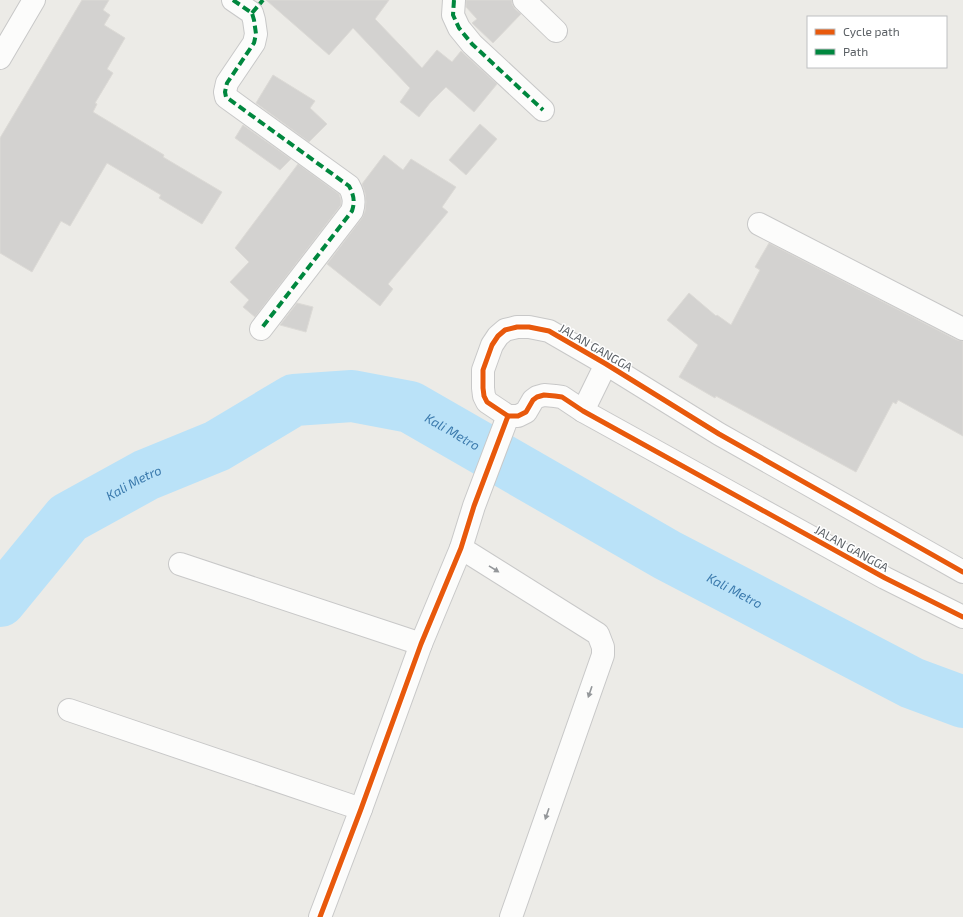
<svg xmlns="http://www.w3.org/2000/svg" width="963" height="917" font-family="'Exo 2',sans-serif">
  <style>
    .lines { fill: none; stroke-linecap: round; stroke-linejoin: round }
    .river { stroke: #bae2f8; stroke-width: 52 }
    .building { fill: #d3d2d0; stroke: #dcdad6 }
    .street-casing { stroke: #c8c8c8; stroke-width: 24 }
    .street { stroke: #fcfcfb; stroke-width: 22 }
    .quiet { stroke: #00873e; stroke-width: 4; stroke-dasharray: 8 4; stroke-linecap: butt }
    .cycleway-casing { stroke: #fff; stroke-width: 8 }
    .cycleway { stroke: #e8590c; stroke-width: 5 }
    .oneway { fill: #94979a }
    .labels { text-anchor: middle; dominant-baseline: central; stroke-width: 3; stroke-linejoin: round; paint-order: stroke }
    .street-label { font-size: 12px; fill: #5c6166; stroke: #fff }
    .water-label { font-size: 13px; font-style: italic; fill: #3b7aad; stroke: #fff }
  </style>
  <rect width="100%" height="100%" fill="#ecebe7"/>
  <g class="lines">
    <path class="river" id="s1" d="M 0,601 L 68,518 L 146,475 L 217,446 L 294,400 L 352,396 L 410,407 L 667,555 L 912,683 L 963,702"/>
  </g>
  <g class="building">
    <path d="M 82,0 L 109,0 L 103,10 L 110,15 L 104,25 L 125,38 L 107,69 L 113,73 L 95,103 L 97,104 L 93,112 L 164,155 L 163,157 L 222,192 L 202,224 L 159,198 L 161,195 L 107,163 L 70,226 L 61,221 L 32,272 L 0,253 L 0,138 Z"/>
    <path d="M 266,0 L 389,0 L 375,19 L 422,68 L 437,50 L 452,62 L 461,51 L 497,84 L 474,112 L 446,87 L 430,103 L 419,117 L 400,102 L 410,88 L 353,28 L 329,55 Z"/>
    <path d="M 466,0 L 512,0 L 512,4 L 515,9 L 521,14 L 493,43 L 472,23 L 477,19 L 466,7 Z"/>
    <path d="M 273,75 L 315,101 L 310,108 L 327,124 L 309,142 L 256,103 Z"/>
    <path d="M 480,124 L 497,139 L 466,175 L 449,160 Z"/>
    <path d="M 243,125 L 291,159 L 280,170 L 235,138 Z"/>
    <path d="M 384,155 L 403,170 L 411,159 L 456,187 L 442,207 L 448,212 L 388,284 L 393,289 L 380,306 L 327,264 L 362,218 L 365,211 L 366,202 L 365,193 L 362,184 Z"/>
    <path d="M 298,164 L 339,194 L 341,200 L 341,205 L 255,317 L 243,307 L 249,300 L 230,282 L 249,262 L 235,248 Z"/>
    <path d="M 769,243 L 957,340 L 963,341 L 963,436 L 898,400 L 896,404 L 893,402 L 856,472 L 716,396 L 715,398 L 679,377 L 698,345 L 667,320 L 689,293 L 716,316 L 717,315 L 731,325 L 760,270 L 755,267 Z"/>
    <path d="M 297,303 L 313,307 L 306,332 L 280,325 Z"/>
  </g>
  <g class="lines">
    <g class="street-casing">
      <g id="street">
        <path d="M 233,0 L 252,13 L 254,20 L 256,34 L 254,43 L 227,83 L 225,92 L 226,97 L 349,186 C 354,195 355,202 352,211 L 261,329"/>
        <path d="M 454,0 L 453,15 L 459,28 L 472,44 L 543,110"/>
        <path d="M 524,0 L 556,31"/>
        <path d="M 0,58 L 34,0"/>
        <path d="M 759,224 L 963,329"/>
        <path d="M 583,411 L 606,364"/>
        <path d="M 461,548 L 598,634 L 603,647 L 603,655 L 511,917"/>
        <path d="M 180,564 L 421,644"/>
        <path d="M 963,572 L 719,434 L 606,364 L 549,331 L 529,327 L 517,327 L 505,330 L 498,336 L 492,345 L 483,370 L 483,388 L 484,396 L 487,402 L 508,416 L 518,416 L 526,412 L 533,400 L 537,397 L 544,395 L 555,396 L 562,397 L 583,411 L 885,578 L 963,617"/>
        <path d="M 69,710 L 361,809"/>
        <path d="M 320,917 L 361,809 L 421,644 L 461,548 L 474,506 L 508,416"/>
      </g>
    </g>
    <use href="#street" class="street"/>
    <g class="quiet">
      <path d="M 233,0 L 252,13 L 254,20 L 256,34 L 254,43 L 227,83 L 225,92 L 226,97 L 349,186 C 354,195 355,202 352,211 L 261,329"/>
      <path d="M 454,0 L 453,15 L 459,28 L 472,44 L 543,110"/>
      <path d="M 252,13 L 263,0"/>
    </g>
    <g class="cycleway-casing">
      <g id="cycleway">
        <path d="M 963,572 L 719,434 L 606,364 L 549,331 L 529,327 L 517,327 L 505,330 L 498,336 L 492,345 L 483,370 L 483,388 L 484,396 L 487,402 L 508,416 L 518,416 L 526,412 L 533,400 L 537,397 L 544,395 L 555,396 L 562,397 L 583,411 L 885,578 L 963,617"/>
        <path d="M 320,917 L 361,809 L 421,644 L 461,548 L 474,506 L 508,416"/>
      </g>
    </g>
    <use href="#cycleway" class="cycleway"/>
  </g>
  <defs><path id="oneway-solid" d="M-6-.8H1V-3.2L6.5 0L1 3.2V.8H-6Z"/></defs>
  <g class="oneway">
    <use href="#oneway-solid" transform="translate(494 569) rotate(32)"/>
    <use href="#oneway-solid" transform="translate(590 692) rotate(109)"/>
    <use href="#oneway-solid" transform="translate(547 814) rotate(109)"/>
  </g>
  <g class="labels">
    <g class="street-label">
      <text transform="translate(596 347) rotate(30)">JALAN GANGGA</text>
      <text transform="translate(852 548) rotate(29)">JALAN GANGGA</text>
    </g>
    <g class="water-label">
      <text stroke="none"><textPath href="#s1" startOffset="529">Kali Metro</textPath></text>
      <text stroke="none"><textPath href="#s1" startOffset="182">Kali Metro</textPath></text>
      <text stroke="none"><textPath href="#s1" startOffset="853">Kali Metro</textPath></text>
    </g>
  </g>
  <rect x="807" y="16" width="140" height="52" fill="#ffffff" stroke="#bec0c2"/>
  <rect x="815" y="29" width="20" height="6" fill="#e8590c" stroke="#bec0c2"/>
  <text x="843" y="36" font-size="12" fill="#5c6166">Cycle path</text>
  <rect x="815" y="49" width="20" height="6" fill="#00873e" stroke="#bec0c2"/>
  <text x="843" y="56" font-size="12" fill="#5c6166">Path</text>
</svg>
